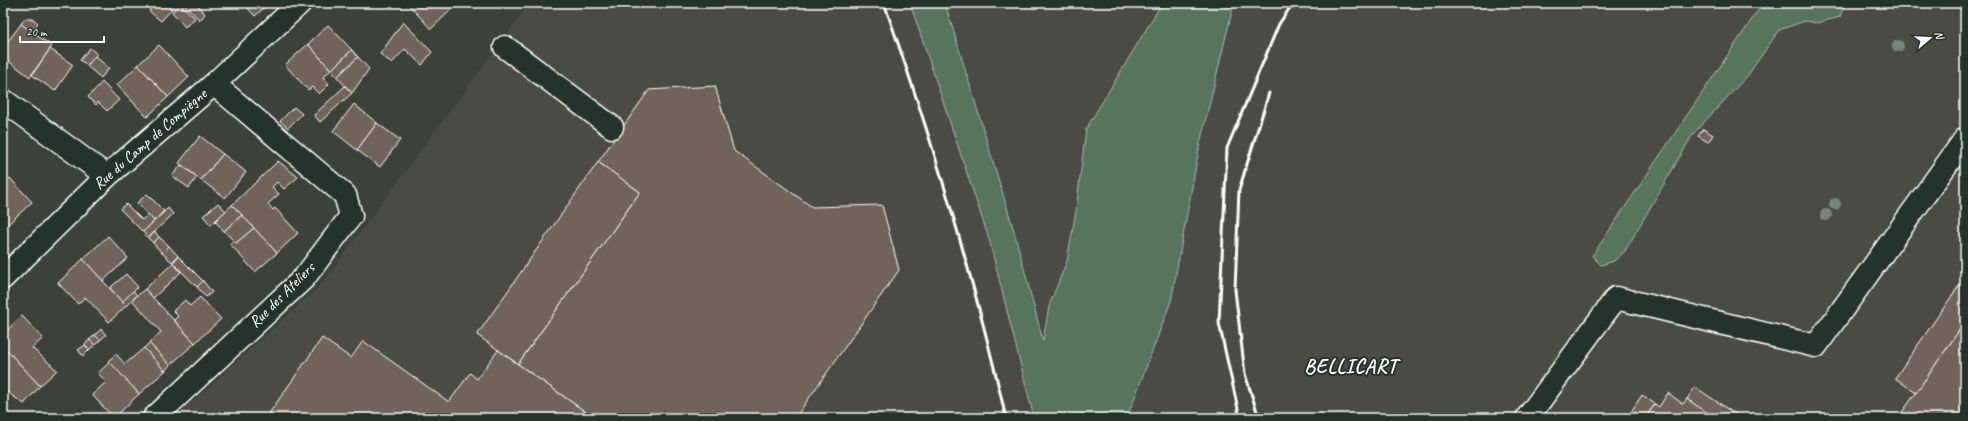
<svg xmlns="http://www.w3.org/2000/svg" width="1968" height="421" font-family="Caveat,sans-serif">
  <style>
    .built { fill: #4c4c45 }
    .green { fill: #57745c; stroke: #abbaae }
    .building { fill: #70645c; stroke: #fff }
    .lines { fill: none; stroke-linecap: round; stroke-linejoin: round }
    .minor-casing { stroke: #fff; stroke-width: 25 }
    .minor { stroke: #26332d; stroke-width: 22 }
    .rail { stroke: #fff; stroke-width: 3 }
    .tree { fill: #79847a }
    .labels { text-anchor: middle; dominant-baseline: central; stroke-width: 4; stroke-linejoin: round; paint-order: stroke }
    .street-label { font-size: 16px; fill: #fff; stroke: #26332d }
    .district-label { font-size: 20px; font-weight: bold; letter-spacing: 1px; fill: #fff; stroke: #26332d }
  </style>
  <rect width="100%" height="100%" fill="#3c423b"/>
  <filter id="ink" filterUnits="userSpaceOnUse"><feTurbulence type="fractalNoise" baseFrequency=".025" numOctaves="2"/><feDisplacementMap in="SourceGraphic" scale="8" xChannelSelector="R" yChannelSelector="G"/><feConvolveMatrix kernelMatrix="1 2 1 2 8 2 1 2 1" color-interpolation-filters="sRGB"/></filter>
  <g filter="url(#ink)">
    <path class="built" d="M 530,3 L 1965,3 L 1965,418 L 175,418 L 323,283 Z"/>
    <g class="green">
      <path d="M 910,3 L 945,3 L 1014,231 L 1043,341 L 1049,306 L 1067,261 L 1076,211 L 1086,129 L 1162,3 L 1234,3 L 1200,143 L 1171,301 L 1127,418 L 1034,418 L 989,239 Z"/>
      <path d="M 1763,3 L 1845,3 L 1840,17 L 1817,23 L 1805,21 L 1779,30 L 1748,75 L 1693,134 L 1625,251 L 1614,261 L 1601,265 L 1592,256 Z"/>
    </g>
    <g class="building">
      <path d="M 155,3 L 171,3 L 175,6 L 161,21 L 149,11 Z"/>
      <path d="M 182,3 L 196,3 L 205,14 L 200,20 Z"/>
      <path d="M 243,3 L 269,3 L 255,16 Z"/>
      <path d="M 455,3 L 457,4 L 431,29 L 408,4 Z"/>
      <path d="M 180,4 L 195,18 L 185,27 L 172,12 Z"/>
      <path d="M 24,19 L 33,19 L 38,23 L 31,32 L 21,24 Z"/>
      <path d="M 403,22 L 432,52 L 422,65 L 405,49 L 392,63 L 380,54 Z"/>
      <path d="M 21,24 L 52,46 L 30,77 L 3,57 L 3,48 Z"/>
      <path d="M 328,25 L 352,50 L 331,70 L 308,44 Z"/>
      <path d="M 308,44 L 331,70 L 323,77 L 329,84 L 319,94 L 312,87 L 308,90 L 285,65 Z"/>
      <path d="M 159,45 L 189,77 L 168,97 L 138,65 Z"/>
      <path d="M 90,48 L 97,54 L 87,65 L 80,60 Z"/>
      <path d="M 50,49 L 73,65 L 55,91 L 32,75 Z"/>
      <path d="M 352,50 L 358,57 L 337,77 L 331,70 Z"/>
      <path d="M 95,56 L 109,68 L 101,78 L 87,66 Z"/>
      <path d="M 358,57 L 369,69 L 352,93 L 337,77 Z"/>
      <path d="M 138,65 L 168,97 L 147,117 L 117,85 Z"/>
      <path d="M 102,82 L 119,100 L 107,111 L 98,102 L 96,105 L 88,97 Z"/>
      <path d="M 345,86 L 352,93 L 320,122 L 314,115 Z"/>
      <path d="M 715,86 L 734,151 L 812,207 L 882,205 L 899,270 L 795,418 L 594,418 L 518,364 L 640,192 L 598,162 L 649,90 Z"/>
      <path d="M 354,104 L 377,123 L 357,150 L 333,131 Z"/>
      <path d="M 294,107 L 302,114 L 288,128 L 280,121 Z"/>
      <path d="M 377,123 L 400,140 L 380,167 L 357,150 Z"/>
      <path d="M 1703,129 L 1713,135 L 1708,142 L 1698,136 Z"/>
      <path d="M 200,136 L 223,154 L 201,180 L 179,163 Z"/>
      <path d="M 223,154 L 246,172 L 225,198 L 201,180 Z"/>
      <path d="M 278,161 L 298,177 L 284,189 L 277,182 L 272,187 L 279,194 L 268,204 L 273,210 L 275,208 L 298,233 L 277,253 L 232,205 Z"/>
      <path d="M 598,162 L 640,192 L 518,364 L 477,335 Z"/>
      <path d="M 181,165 L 197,177 L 189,188 L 172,176 Z"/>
      <path d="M 10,178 L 32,202 L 4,228 L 3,184 Z"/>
      <path d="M 147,194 L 164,211 L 154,221 L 137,203 Z"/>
      <path d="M 218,203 L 226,211 L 211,225 L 203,216 Z"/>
      <path d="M 126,204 L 142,220 L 148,214 L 154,221 L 143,232 L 120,209 Z"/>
      <path d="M 232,205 L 242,215 L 224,231 L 215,221 Z"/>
      <path d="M 168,208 L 173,214 L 148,238 L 143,232 Z"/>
      <path d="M 242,215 L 254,228 L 236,243 L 224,231 Z"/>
      <path d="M 254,228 L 277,253 L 255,272 L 230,244 L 233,240 L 236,243 Z"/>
      <path d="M 155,232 L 159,237 L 153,243 L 148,238 Z"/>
      <path d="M 108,236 L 128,258 L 103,281 L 83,259 Z"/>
      <path d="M 159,237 L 169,246 L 162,253 L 153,243 Z"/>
      <path d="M 169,246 L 178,256 L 172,262 L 162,253 Z"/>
      <path d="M 178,256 L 203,281 L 197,287 L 173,263 Z"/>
      <path d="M 83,259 L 126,306 L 109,322 L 85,297 L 78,304 L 58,283 Z"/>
      <path d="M 173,263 L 181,272 L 153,298 L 145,289 Z"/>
      <path d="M 126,274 L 138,287 L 122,302 L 110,288 Z"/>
      <path d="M 1965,277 L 1965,322 L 1916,393 L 1895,378 Z"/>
      <path d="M 203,281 L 212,292 L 206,297 L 197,287 Z"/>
      <path d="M 145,289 L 195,343 L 170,365 L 149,343 L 161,332 L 132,300 Z"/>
      <path d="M 133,291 L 137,295 L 126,306 L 122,302 Z"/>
      <path d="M 200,297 L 221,319 L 195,343 L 174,320 L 178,316 L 173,311 L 185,300 L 190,306 Z"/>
      <path d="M 22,316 L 43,338 L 32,348 L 57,370 L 40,386 L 3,346 L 3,334 Z"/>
      <path d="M 1965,322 L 1965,418 L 1898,418 L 1916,393 Z"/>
      <path d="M 101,329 L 106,335 L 100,340 L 95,335 Z"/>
      <path d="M 95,335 L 100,340 L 95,345 L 89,340 Z"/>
      <path d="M 322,338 L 351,358 L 363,341 L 449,402 L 470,373 L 477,379 L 498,350 L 594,418 L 272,418 L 268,415 Z"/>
      <path d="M 89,340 L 95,345 L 89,350 L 85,345 Z"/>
      <path d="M 149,343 L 170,365 L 165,371 L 144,348 Z"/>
      <path d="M 85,345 L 89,350 L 83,356 L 78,350 Z"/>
      <path d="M 3,346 L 40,386 L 24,404 L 3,389 Z"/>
      <path d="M 144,348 L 165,371 L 139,394 L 108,361 L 116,354 L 125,364 Z"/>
      <path d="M 110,362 L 139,394 L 114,418 L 92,395 L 106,382 L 98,373 Z"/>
      <path d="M 1695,387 L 1741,418 L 1714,418 L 1687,399 Z"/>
      <path d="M 1668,393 L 1683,404 L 1687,399 L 1714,418 L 1645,418 L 1655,404 L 1659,407 Z"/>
      <path d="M 1642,395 L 1655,404 L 1645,418 L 1627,418 Z"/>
    </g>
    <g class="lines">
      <g class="minor-casing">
        <g id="minor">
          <path d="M 505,47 L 612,127"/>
          <path d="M 3,100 L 107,176"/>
          <path d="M 3,278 L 107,176 L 214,84 L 300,3"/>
          <path d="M 154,418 L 304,278 L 351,216 L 345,195 L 214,84"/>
          <path d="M 1527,418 L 1616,298 L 1816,346 L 1965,139"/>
        </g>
      </g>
      <use href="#minor" class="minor"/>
      <g class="rail">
        <path d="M 884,3 C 932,139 974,278 1006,418"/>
        <path d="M 1240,418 L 1219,323 L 1227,148 L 1279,24 L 1293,3"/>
        <path d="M 1259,418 L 1245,374 L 1235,290 L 1239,190 L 1269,93"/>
      </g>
    </g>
    <g class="tree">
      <circle cx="1898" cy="46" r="6"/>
      <circle cx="1835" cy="204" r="6"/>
      <circle cx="1826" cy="215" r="6"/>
    </g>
  </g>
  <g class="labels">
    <g class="street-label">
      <text transform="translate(150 139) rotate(-41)">Rue du Camp de Compiègne</text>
      <text transform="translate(282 295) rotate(-45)">Rue des Ateliers</text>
    </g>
    <g class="district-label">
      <text x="1351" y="366">BELLICART</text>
    </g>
  </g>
  <rect width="1968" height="421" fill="none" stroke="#26332d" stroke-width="16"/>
  <rect x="8" y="8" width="1952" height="405" fill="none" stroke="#fff" stroke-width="1.5" filter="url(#ink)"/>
  <g transform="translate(1930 38) rotate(71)" stroke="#26332d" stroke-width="3" paint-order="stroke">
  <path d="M0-3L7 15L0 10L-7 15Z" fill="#ffffff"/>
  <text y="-6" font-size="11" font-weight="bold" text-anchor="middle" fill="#ffffff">N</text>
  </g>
  <path d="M20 36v6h84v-6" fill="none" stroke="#ffffff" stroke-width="2"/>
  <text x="26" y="36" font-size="12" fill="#ffffff" stroke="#26332d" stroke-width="3" paint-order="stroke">20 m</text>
</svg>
